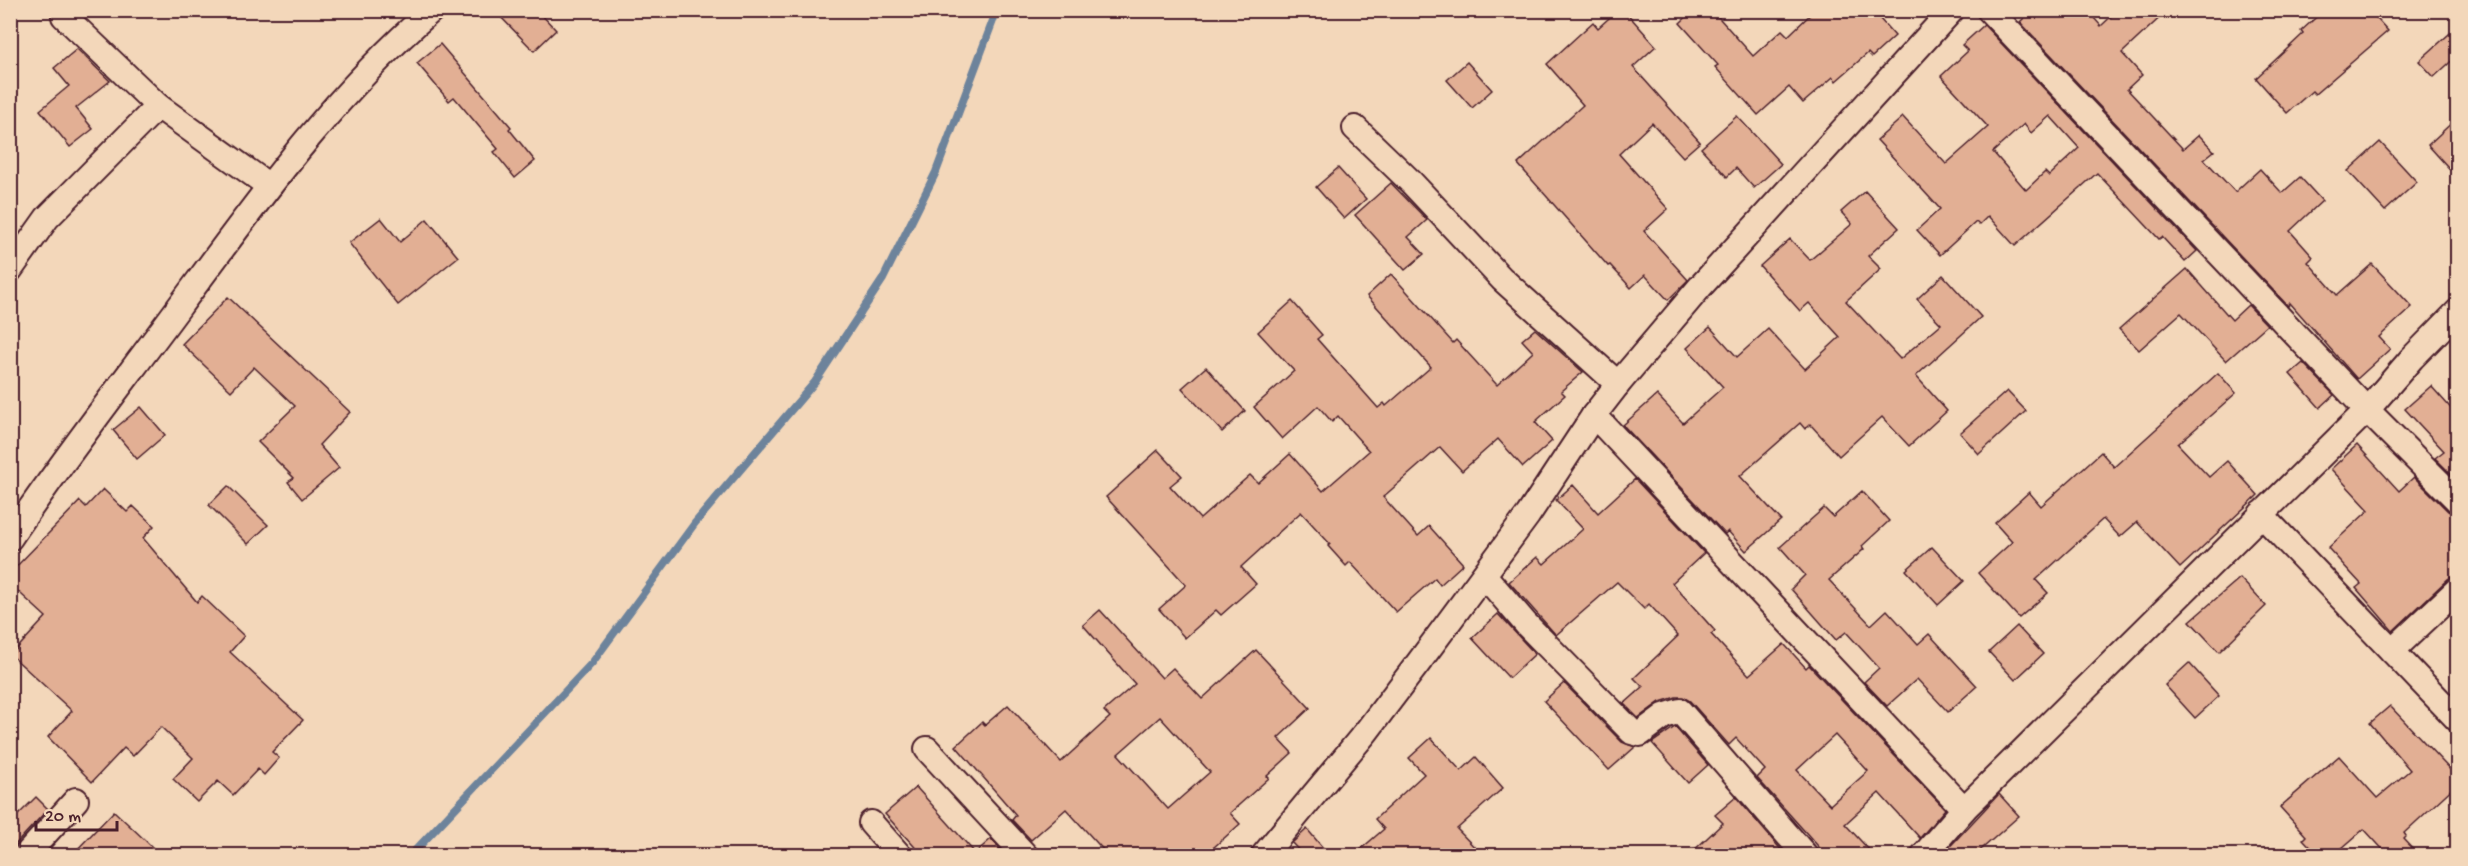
<svg xmlns="http://www.w3.org/2000/svg" width="2468" height="866" font-family="'Gochi Hand',sans-serif">
  <style>
    .lines { fill: none; stroke-linecap: round; stroke-linejoin: round }
    .stream { stroke: #6d839b; stroke-width: 8 }
    .building { fill: #e2af94; stroke: #4a1f2b; stroke-width: 1.5; fill-rule: evenodd }
    .minor-casing { stroke: #4a1f2b; stroke-width: 28 }
    .minor { stroke: #f3d7ba; stroke-width: 24 }
  </style>
  <rect width="100%" height="100%" fill="#f3d7ba"/>
  <filter id="ink" filterUnits="userSpaceOnUse"><feTurbulence type="fractalNoise" baseFrequency=".0167" numOctaves="2"/><feDisplacementMap in="SourceGraphic" scale="12" xChannelSelector="R" yChannelSelector="G"/><feConvolveMatrix kernelMatrix="1 2 1 2 8 2 1 2 1" color-interpolation-filters="sRGB"/></filter>
  <g filter="url(#ink)">
    <g class="lines">
      <path class="stream" d="M 410,856 L 592,663 L 695,523 L 815,382 L 883,279 L 936,172 L 997,10"/>
    </g>
    <g class="building">
      <path d="M 494,10 L 537,10 L 556,30 L 534,51 Z"/>
      <path d="M 1618,10 L 1624,10 L 1656,46 L 1633,67 L 1700,142 L 1683,157 L 1652,123 L 1619,154 L 1668,209 L 1644,231 L 1688,280 L 1668,300 L 1645,275 L 1631,288 L 1610,265 L 1608,266 L 1518,164 L 1583,105 L 1547,64 L 1593,22 L 1598,28 Z"/>
      <path d="M 1694,10 L 1712,10 L 1753,56 L 1782,30 L 1788,36 L 1815,10 L 1872,10 L 1895,36 L 1872,57 L 1868,53 L 1836,81 L 1833,77 L 1803,103 L 1789,87 L 1758,115 L 1715,67 L 1718,65 L 1680,23 Z"/>
      <path d="M 2032,10 L 2087,10 L 2101,26 L 2118,10 L 2168,10 L 2122,53 L 2142,75 L 2127,89 L 2183,149 L 2199,135 L 2214,151 L 2204,159 L 2235,192 L 2260,169 L 2282,193 L 2300,177 L 2322,201 L 2290,231 L 2313,257 L 2308,262 L 2337,295 L 2372,264 L 2412,307 L 2379,337 L 2390,349 L 2357,379 L 2290,303 L 2288,306 L 2020,22 Z"/>
      <path d="M 2324,10 L 2369,10 L 2388,31 L 2315,94 L 2312,91 L 2287,113 L 2256,78 L 2303,34 L 2301,31 Z"/>
      <path d="M 1984,25 L 2197,251 L 2185,262 L 2162,237 L 2159,239 L 2097,173 L 2015,246 L 1988,216 L 1979,225 L 1976,222 L 1940,255 L 1917,230 L 1940,209 L 1877,140 L 1903,117 L 1946,164 L 1988,127 L 1941,76 L 1968,51 L 1962,45 ZM 2050,116 L 2079,148 L 2049,176 L 2045,172 L 2026,190 L 1993,152 L 2024,124 L 2031,133 Z"/>
      <path d="M 2457,27 L 2457,56 L 2434,77 L 2419,61 Z"/>
      <path d="M 440,44 L 511,127 L 509,129 L 535,161 L 515,178 L 494,152 L 498,149 L 454,97 L 449,101 L 417,63 Z"/>
      <path d="M 77,49 L 110,81 L 76,108 L 93,129 L 70,147 L 40,110 L 69,86 L 54,68 Z"/>
      <path d="M 1467,62 L 1492,90 L 1472,108 L 1447,80 Z"/>
      <path d="M 1737,116 L 1781,164 L 1754,188 L 1736,168 L 1727,177 L 1701,148 Z"/>
      <path d="M 2457,118 L 2457,177 L 2428,145 Z"/>
      <path d="M 2380,142 L 2417,182 L 2385,211 L 2348,171 Z"/>
      <path d="M 1338,168 L 1366,199 L 1344,219 L 1316,187 Z"/>
      <path d="M 1391,183 L 1427,220 L 1408,237 L 1424,254 L 1405,270 L 1355,215 Z"/>
      <path d="M 1865,191 L 1899,228 L 1868,256 L 1881,269 L 1846,301 L 1900,359 L 1941,324 L 1917,299 L 1943,275 L 1981,317 L 1916,376 L 1947,411 L 1909,446 L 1882,417 L 1839,456 L 1810,424 L 1805,429 L 1800,423 L 1740,476 L 1781,520 L 1746,551 L 1728,531 L 1725,534 L 1623,425 L 1657,395 L 1683,423 L 1723,387 L 1687,348 L 1710,327 L 1737,357 L 1768,329 L 1805,369 L 1840,337 L 1809,303 L 1800,311 L 1760,266 L 1790,239 L 1810,260 L 1852,224 L 1841,212 Z"/>
      <path d="M 381,218 L 400,242 L 427,219 L 458,257 L 398,305 L 349,243 Z"/>
      <path d="M 2187,269 L 2232,320 L 2248,305 L 2267,325 L 2226,361 L 2181,313 L 2139,350 L 2119,329 Z"/>
      <path d="M 1391,274 L 1453,343 L 1456,340 L 1497,385 L 1533,352 L 1522,340 L 1535,329 L 1583,372 L 1561,391 L 1565,395 L 1535,422 L 1552,441 L 1523,467 L 1498,439 L 1462,471 L 1440,447 L 1383,497 L 1418,536 L 1429,526 L 1463,564 L 1440,585 L 1435,578 L 1396,612 L 1350,562 L 1346,566 L 1328,546 L 1330,544 L 1301,512 L 1241,567 L 1256,584 L 1221,615 L 1216,610 L 1185,638 L 1159,609 L 1186,585 L 1106,497 L 1158,450 L 1182,476 L 1170,486 L 1200,519 L 1250,475 L 1258,483 L 1290,454 L 1323,491 L 1369,451 L 1338,416 L 1332,422 L 1318,406 L 1282,439 L 1254,407 L 1294,371 L 1258,332 L 1292,301 L 1322,335 L 1317,339 L 1378,408 L 1384,403 L 1386,406 L 1431,367 L 1367,296 Z"/>
      <path d="M 228,297 L 350,412 L 319,445 L 339,468 L 302,499 L 288,482 L 294,478 L 258,442 L 295,406 L 254,367 L 231,391 L 182,344 Z"/>
      <path d="M 2303,363 L 2334,395 L 2320,408 L 2290,374 Z"/>
      <path d="M 1206,367 L 1245,411 L 1222,432 L 1182,388 Z"/>
      <path d="M 2218,373 L 2236,393 L 2178,444 L 2209,477 L 2227,461 L 2258,495 L 2180,568 L 2137,522 L 2120,537 L 2103,519 L 2036,580 L 2048,593 L 2019,618 L 1978,573 L 2012,542 L 1995,523 L 2029,492 L 2041,506 L 2101,452 L 2114,467 Z"/>
      <path d="M 2431,386 L 2457,415 L 2457,480 L 2435,458 L 2444,451 L 2405,409 Z"/>
      <path d="M 2007,391 L 2026,411 L 1979,454 L 1960,433 Z"/>
      <path d="M 141,407 L 165,435 L 137,459 L 113,430 Z"/>
      <path d="M 2357,445 L 2399,491 L 2414,477 L 2448,511 L 2457,515 L 2457,575 L 2448,579 L 2393,631 L 2356,588 L 2361,584 L 2328,548 L 2369,510 L 2331,469 Z"/>
      <path d="M 1635,479 L 1704,553 L 1672,583 L 1715,631 L 1711,634 L 1749,675 L 1784,644 L 1806,668 L 1809,665 L 1945,809 L 1920,838 L 1879,793 L 1845,824 L 1874,855 L 1826,855 L 1757,778 L 1765,770 L 1736,738 L 1729,745 L 1690,701 L 1683,697 L 1676,697 L 1660,702 L 1638,718 L 1624,704 L 1643,687 L 1634,678 L 1678,636 L 1649,604 L 1644,609 L 1617,582 L 1556,635 L 1509,582 L 1537,557 L 1544,564 L 1583,529 L 1556,500 L 1573,485 L 1598,513 ZM 1835,735 L 1868,771 L 1830,805 L 1797,770 Z"/>
      <path d="M 228,486 L 268,525 L 248,544 L 209,505 Z"/>
      <path d="M 103,489 L 127,512 L 133,506 L 154,526 L 143,538 L 197,602 L 202,596 L 244,636 L 230,652 L 303,720 L 272,752 L 279,758 L 264,775 L 258,769 L 233,795 L 218,781 L 197,802 L 173,779 L 193,758 L 161,727 L 133,756 L 124,748 L 92,782 L 48,737 L 72,711 L 11,655 L 46,617 L 10,584 L 10,573 L 80,501 L 86,507 Z"/>
      <path d="M 1862,491 L 1889,521 L 1862,546 L 1864,549 L 1829,580 L 1871,625 L 1887,610 L 1918,644 L 1929,634 L 1977,686 L 1948,712 L 1917,679 L 1887,706 L 1864,682 L 1879,668 L 1846,632 L 1836,640 L 1791,589 L 1805,575 L 1780,547 L 1824,508 L 1833,517 Z"/>
      <path d="M 1932,547 L 1964,581 L 1938,605 L 1906,570 Z"/>
      <path d="M 2240,578 L 2266,606 L 2219,652 L 2190,621 Z"/>
      <path d="M 1100,610 L 1162,678 L 1173,668 L 1202,699 L 1256,650 L 1310,708 L 1278,738 L 1292,753 L 1267,776 L 1269,778 L 1230,813 L 1240,824 L 1205,855 L 1108,855 L 1066,809 L 1031,840 L 1012,820 L 1016,815 L 956,746 L 982,722 L 985,725 L 1008,705 L 1061,762 L 1110,717 L 1104,711 L 1135,684 L 1083,625 ZM 1160,717 L 1210,772 L 1168,809 L 1118,754 Z"/>
      <path d="M 1498,614 L 1535,654 L 1509,678 L 1472,638 Z"/>
      <path d="M 2017,626 L 2043,654 L 2015,680 L 1989,652 Z"/>
      <path d="M 2189,663 L 2219,696 L 2195,718 L 2165,685 Z"/>
      <path d="M 1564,683 L 1622,742 L 1635,747 L 1609,770 L 1544,701 Z"/>
      <path d="M 2390,706 L 2457,777 L 2457,784 L 2404,833 L 2406,836 L 2403,839 L 2418,855 L 2388,855 L 2364,829 L 2334,855 L 2318,855 L 2303,839 L 2306,836 L 2280,807 L 2339,756 L 2377,798 L 2410,770 L 2370,723 Z"/>
      <path d="M 1675,727 L 1708,765 L 1688,783 L 1652,743 Z"/>
      <path d="M 1431,738 L 1461,771 L 1476,757 L 1503,788 L 1457,829 L 1482,855 L 1354,855 L 1384,829 L 1375,819 L 1424,774 L 1409,758 Z"/>
      <path d="M 916,787 L 975,853 L 991,839 L 1006,855 L 922,855 L 885,814 Z"/>
      <path d="M 1999,794 L 2019,816 L 1975,855 L 1942,855 Z"/>
      <path d="M 36,797 L 48,809 L 14,846 L 10,855 L 10,823 Z"/>
      <path d="M 1736,797 L 1783,852 L 1779,855 L 1689,855 L 1723,823 L 1715,815 Z"/>
      <path d="M 114,811 L 146,841 L 160,855 L 72,855 Z"/>
      <path d="M 1307,829 L 1329,855 L 1303,855 L 1292,843 Z"/>
    </g>
    <g class="lines">
      <g class="minor-casing">
        <g id="minor">
          <path d="M 1989,10 L 2367,410 L 2458,501"/>
          <path d="M 64,16 L 158,106 L 269,186"/>
          <path d="M 1355,128 L 1411,182 L 1502,279 L 1618,384"/>
          <path d="M 10,270 L 47,218 L 158,106"/>
          <path d="M 1594,415 L 1964,809"/>
          <path d="M 2261,514 L 2458,720"/>
          <path d="M 10,538 C 63,459 122,384 179,307 C 256,203 333,95 432,10"/>
          <path d="M 1484,575 L 1526,624 L 1632,732 L 1640,734 L 1664,716 L 1680,711 L 1806,856"/>
          <path d="M 2392,651 L 2458,589"/>
          <path d="M 927,749 L 1026,856"/>
          <path d="M 871,823 L 900,856"/>
          <path d="M 25,856 L 76,800"/>
          <path d="M 1263,856 L 1366,732 L 1419,662 L 1528,515 L 1594,415 L 1618,384 L 1700,287 L 1952,10"/>
          <path d="M 1923,856 L 1964,809 L 2367,410 L 2412,358 L 2458,311"/>
        </g>
      </g>
      <use href="#minor" class="minor"/>
    </g>
  </g>
  <rect width="2468" height="866" fill="none" stroke="#f3d7ba" stroke-width="36"/>
  <rect x="18" y="18" width="2432" height="830" fill="none" stroke="#4a1f2b" stroke-width="2" filter="url(#ink)"/>
  <path d="M36 821v9h81v-9" fill="none" stroke="#4a1f2b" stroke-width="3"/>
  <text x="45" y="821" font-size="18" fill="#4a1f2b" stroke="#f3d7ba" stroke-width="4.5" paint-order="stroke">20 m</text>
</svg>
